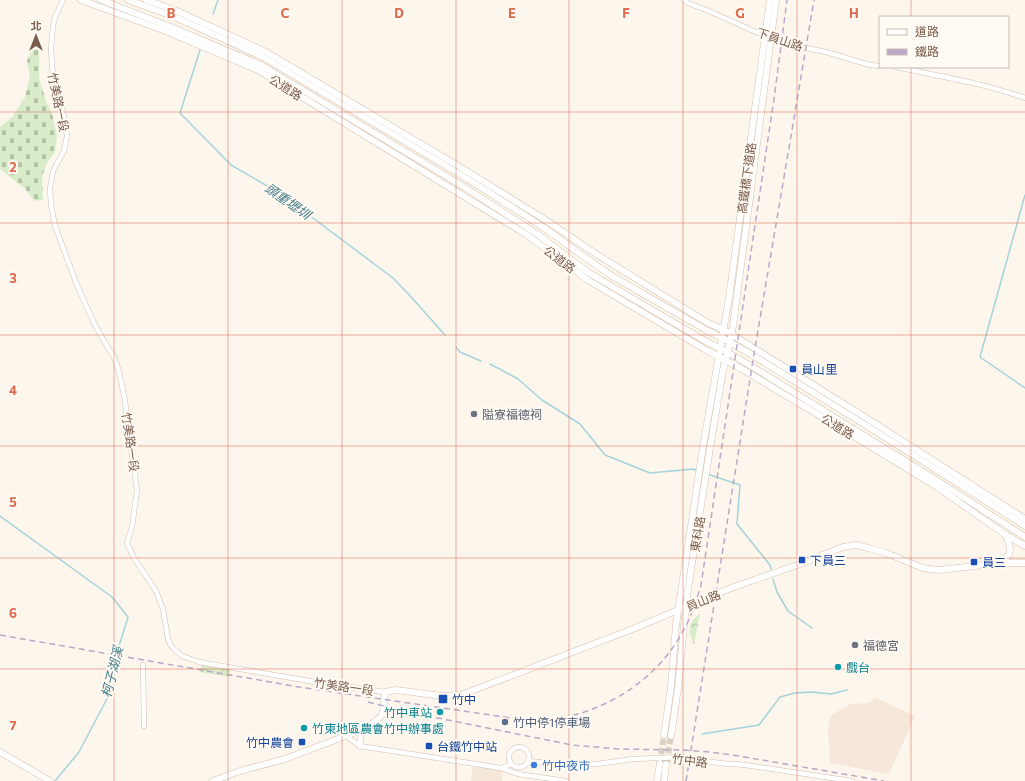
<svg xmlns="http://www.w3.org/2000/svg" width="1025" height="781" font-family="Commissioner,'Noto Sans TC',sans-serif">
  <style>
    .residential { fill: #f5e8da }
    .cemetery { fill: url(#cemetery-stones) }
    .park { fill: url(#park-crowns) }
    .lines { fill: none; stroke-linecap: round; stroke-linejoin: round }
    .stream { stroke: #a5d3da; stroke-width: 1.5 }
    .secondary-tunnel { stroke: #dcd0c4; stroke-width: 6; stroke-dasharray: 6 3; stroke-linecap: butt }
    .street-casing { stroke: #d1beb0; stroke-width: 5.5 }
    .secondary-casing { stroke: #d6c0b0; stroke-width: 7 }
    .street { stroke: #fff; stroke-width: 4.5 }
    .secondary { stroke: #fff; stroke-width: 6 }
    .rail { stroke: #b9a8c9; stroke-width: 1.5; stroke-dasharray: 6 4; stroke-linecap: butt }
    .grid { fill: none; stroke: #dc6d51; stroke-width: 1; stroke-opacity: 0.55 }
    .transit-dot { fill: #1a4fb4; stroke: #fffaf3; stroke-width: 1.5 }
    .worship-dot { fill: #6b7280; stroke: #fffaf3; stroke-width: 1.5 }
    .culture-dot { fill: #0f9aa8; stroke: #fffaf3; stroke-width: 1.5 }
    .service-dot { fill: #5c6f8a; stroke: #fffaf3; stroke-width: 1.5 }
    .shop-dot { fill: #3f7fe0; stroke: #fffaf3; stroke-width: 1.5 }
    .labels { text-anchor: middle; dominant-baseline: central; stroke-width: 4; stroke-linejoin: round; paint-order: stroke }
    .street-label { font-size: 12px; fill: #7a5c4d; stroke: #fffaf3 }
    .transit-label { font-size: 12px; fill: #164399; stroke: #fffaf3; text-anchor: start }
    .worship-label { font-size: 12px; fill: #5b616d; stroke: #fffaf3; text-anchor: start }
    .culture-label { font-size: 12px; fill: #0d838f; stroke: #fffaf3; text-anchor: start }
    .service-label { font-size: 12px; fill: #4e5e75; stroke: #fffaf3; text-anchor: start }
    .shop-label { font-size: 12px; fill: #366cbe; stroke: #fffaf3; text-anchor: start }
    .water-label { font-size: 13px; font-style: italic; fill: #437c86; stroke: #fffaf3 }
    .grid-label { font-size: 13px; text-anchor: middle; font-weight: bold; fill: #dc6d51; stroke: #fffaf3; stroke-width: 4; stroke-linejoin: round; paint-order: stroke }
  </style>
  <defs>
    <pattern id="cemetery-stones" width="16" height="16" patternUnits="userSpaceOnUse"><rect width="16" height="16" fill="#d8ecc9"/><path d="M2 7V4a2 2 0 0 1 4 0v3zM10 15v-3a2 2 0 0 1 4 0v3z" fill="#b4c2a5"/></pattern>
    <pattern id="park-crowns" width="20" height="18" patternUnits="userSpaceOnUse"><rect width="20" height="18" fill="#d8ecc9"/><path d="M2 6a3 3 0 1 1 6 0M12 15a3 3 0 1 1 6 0" fill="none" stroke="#b4c2a5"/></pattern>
  </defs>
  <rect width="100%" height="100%" fill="#fdf6ec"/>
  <g class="residential">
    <path d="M 874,697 L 915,716 L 889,774 L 830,763 L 828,728 L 831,715 L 851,704 L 870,703 Z"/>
    <path d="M 473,766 L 503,770 L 502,781 L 471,781 Z"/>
  </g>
  <path class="cemetery" d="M 39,49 L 39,78 L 46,101 L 52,114 L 57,136 L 55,152 L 47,163 L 42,176 L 43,200 L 35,201 L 25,189 L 0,169 L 0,127 L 13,116 L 25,97 L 30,76 L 27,60 L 32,50 Z"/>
  <g class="park">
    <path d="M 700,613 L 694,645 C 688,631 687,624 700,613 Z"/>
    <path d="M 202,660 L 231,666 L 229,677 L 200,672 Z"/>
  </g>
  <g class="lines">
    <g class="stream">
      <path d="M 213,14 L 218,0"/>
      <path d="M 200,50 L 180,113 L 231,165 L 281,194 L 393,278 L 413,299 L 445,335"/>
      <path d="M 1025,195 L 980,357 L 1025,388"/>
      <path d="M 456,347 L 460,352 L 481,361"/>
      <path d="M 490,364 L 518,379 L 542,400 L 580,424 L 605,455 L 650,473 L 693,469 L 698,471"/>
      <path d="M 707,474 L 740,485 L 737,524 L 770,565 L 771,569"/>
      <path d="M 0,516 L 112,597 L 128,617 L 120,643 L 112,664 L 110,693 L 79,752 L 55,781"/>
      <path d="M 773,579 L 777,592 L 788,611 L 812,628"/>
      <path d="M 702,734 L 759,725 L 780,697 L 795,693 L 811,692 L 831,694 L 847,690"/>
    </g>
    <g class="secondary-tunnel">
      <path d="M 667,762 L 671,736"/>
      <path d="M 660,763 L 664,735"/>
    </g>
    <g class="street-casing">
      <g id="street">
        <path d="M 63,0 L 55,17 L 53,26 L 51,47 L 52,67 L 56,88 L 64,116 L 67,136 L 64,151 L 53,171 L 50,189 L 51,205 L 55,226 L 77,285 L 94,323 L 104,341 L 114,357 L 118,368 L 125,400 L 127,420 L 137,490 L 132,527 L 127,543 L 134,558 L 156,591 L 163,609 L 168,639 L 170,644 L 173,648 L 182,656 L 199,662 L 321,683 L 385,692"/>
        <path d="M 684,0 L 688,3 L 709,11 L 756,32 L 771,36 L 787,44 L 826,52 L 870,65 L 880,66"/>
        <path d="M 896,67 C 939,76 983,83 1025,98"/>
        <path d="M 143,665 L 144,726"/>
        <path d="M 346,736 L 360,746 L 501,768 L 512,764"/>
        <circle cx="519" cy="757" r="10"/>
        <path d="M 528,761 L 570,765 L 583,763 L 597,764 L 633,759 L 681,757 L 719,763 L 745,765 L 852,781"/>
        <path d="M 501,768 L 518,774 L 566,781"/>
      </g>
    </g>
    <g class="secondary-casing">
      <g id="secondary">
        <path d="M 81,0 L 168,32 L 258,70 L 527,235 L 588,280 L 706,350 L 742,369 L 852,435 L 937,487 L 1006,535 L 1025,546"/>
        <path d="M 101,0 L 171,27 L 261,65 L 461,185 L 537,234 L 589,273 L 707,342 L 727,352 L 761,372 L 941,483 L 1025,537"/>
        <path d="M 128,0 L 175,17 L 263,57 L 463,176 L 540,225 L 593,263 L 612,276 L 708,331 C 746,349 781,373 817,395 C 887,438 956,482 1025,526"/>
        <path d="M 146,0 L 177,11 L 266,52 L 465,170 L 544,219 L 596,254 L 708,323 L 724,330 L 731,334 L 860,414 L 1025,519"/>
        <path d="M 1002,563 C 1013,552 1011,549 1006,535"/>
        <path d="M 664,735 L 671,687 L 676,625 L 703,447 L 729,298 L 770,0"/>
        <path d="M 671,736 L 678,688 L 687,595 L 710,448 L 723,370 L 730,342 L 733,326 L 776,0"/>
        <path d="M 360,746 L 361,732 L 364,729"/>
        <path d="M 0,752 L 50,781"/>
        <path d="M 213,781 L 240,771 L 285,759 L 364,729 L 376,721 L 382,715 L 383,711 L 385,692 L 396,690 L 442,696 L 461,695 L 630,630 L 731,588 L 800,564 L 843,547 L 856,545 L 868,548 L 886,553 L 923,568 L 939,570 L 1002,563 L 1025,563"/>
        <path d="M 657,781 L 660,763"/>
        <path d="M 664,781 L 666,764"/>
      </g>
    </g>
    <use href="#street" class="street"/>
    <use href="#secondary" class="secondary"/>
    <g class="rail">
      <path d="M 0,635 L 299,687 L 525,720 C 535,720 545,720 555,719 C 607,711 656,680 682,633 C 691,618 696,602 701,585 L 774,99 L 787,0"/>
      <path d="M 368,702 L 408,712 L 572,745 L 619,749 L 682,750 L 710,752 L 739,756 L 884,781"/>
      <path d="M 686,781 L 754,354 L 814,0"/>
    </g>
  </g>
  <path class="grid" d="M 114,0 L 114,781M 228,0 L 228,781M 342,0 L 342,781M 456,0 L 456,781M 569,0 L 569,781M 683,0 L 683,781M 797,0 L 797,781M 911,0 L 911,17M 911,67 L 911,781M 0,112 L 1025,112M 0,223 L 1025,223M 0,335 L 1025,335M 0,446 L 1025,446M 0,558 L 1025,558M 0,669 L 1025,669"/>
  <g class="transit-dot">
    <rect x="789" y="365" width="8" height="8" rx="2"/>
    <rect x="798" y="556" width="8" height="8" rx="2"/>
    <rect x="970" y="558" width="8" height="8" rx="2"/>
    <rect x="438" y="694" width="10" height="10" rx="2"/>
    <rect x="298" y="738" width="8" height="8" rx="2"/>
    <rect x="425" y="742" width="8" height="8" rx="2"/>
  </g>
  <g class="worship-dot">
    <circle cx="474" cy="414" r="4"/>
    <circle cx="855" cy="645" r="4"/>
  </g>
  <g class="culture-dot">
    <circle cx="838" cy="667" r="4"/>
    <circle cx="440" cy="712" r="4"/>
    <circle cx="304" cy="728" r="4"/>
  </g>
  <circle class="service-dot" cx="505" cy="722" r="4"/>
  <circle class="shop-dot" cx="534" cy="765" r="4"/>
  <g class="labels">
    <g class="street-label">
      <text transform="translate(780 39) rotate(18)">下員山路</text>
      <text transform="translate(286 87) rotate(32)">公道路</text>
      <text transform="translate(59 102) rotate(78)">竹美路一段</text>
      <text transform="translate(746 178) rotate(-82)">高鐵橋下道路</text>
      <text transform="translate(560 259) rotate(37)">公道路</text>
      <text transform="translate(838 426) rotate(31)">公道路</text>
      <text transform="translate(131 442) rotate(82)">竹美路一段</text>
      <text transform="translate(697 534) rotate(-81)">東科路</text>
      <text transform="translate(703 600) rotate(-22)">員山路</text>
      <text transform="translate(344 686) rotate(8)">竹美路一段</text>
      <text transform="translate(690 760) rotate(7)">竹中路</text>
    </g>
    <g class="transit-label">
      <text x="801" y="369">員山里</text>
      <text x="810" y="560">下員三</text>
      <text x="982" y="562">員三</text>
      <text x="452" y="699">竹中</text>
      <text x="294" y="742" text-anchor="end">竹中農會</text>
      <text x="437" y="746">台鐵竹中站</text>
    </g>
    <g class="worship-label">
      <text x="482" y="414">隘寮福德祠</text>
      <text x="863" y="645">福德宮</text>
    </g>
    <g class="culture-label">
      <text x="846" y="667">戲台</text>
      <text x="432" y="712" text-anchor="end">竹中車站</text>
      <text x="312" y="728">竹東地區農會竹中辦事處</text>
    </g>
    <g class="service-label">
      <text x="513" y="722">竹中停1停車場</text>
    </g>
    <g class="shop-label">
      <text x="542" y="765">竹中夜市</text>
    </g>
    <g class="water-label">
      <text transform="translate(288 201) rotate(35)">頭重壢圳</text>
      <text transform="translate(112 672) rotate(-76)">柯子湖溪</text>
    </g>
  </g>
  <g class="grid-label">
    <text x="171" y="18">B</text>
    <text x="285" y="18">C</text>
    <text x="399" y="18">D</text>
    <text x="512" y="18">E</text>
    <text x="626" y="18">F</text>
    <text x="740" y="18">G</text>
    <text x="854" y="18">H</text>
    <text x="13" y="172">2</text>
    <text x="13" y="283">3</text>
    <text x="13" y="395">4</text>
    <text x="13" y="507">5</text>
    <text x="13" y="618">6</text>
    <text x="13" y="730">7</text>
  </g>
  <rect x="879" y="16" width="130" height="52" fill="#fffaf3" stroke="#cabbb1"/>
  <rect x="887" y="29" width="20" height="6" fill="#ffffff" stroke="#cabbb1"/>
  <text x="915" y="36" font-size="12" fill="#7a5c4d">道路</text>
  <rect x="887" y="49" width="20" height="6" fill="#b9a8c9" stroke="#cabbb1"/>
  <text x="915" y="56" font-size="12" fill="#7a5c4d">鐵路</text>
  <g transform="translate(36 36)" stroke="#fffaf3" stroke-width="3" paint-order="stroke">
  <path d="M0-3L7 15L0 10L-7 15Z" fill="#7a5c4d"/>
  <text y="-6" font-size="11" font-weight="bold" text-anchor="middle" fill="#7a5c4d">北</text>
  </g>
</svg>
